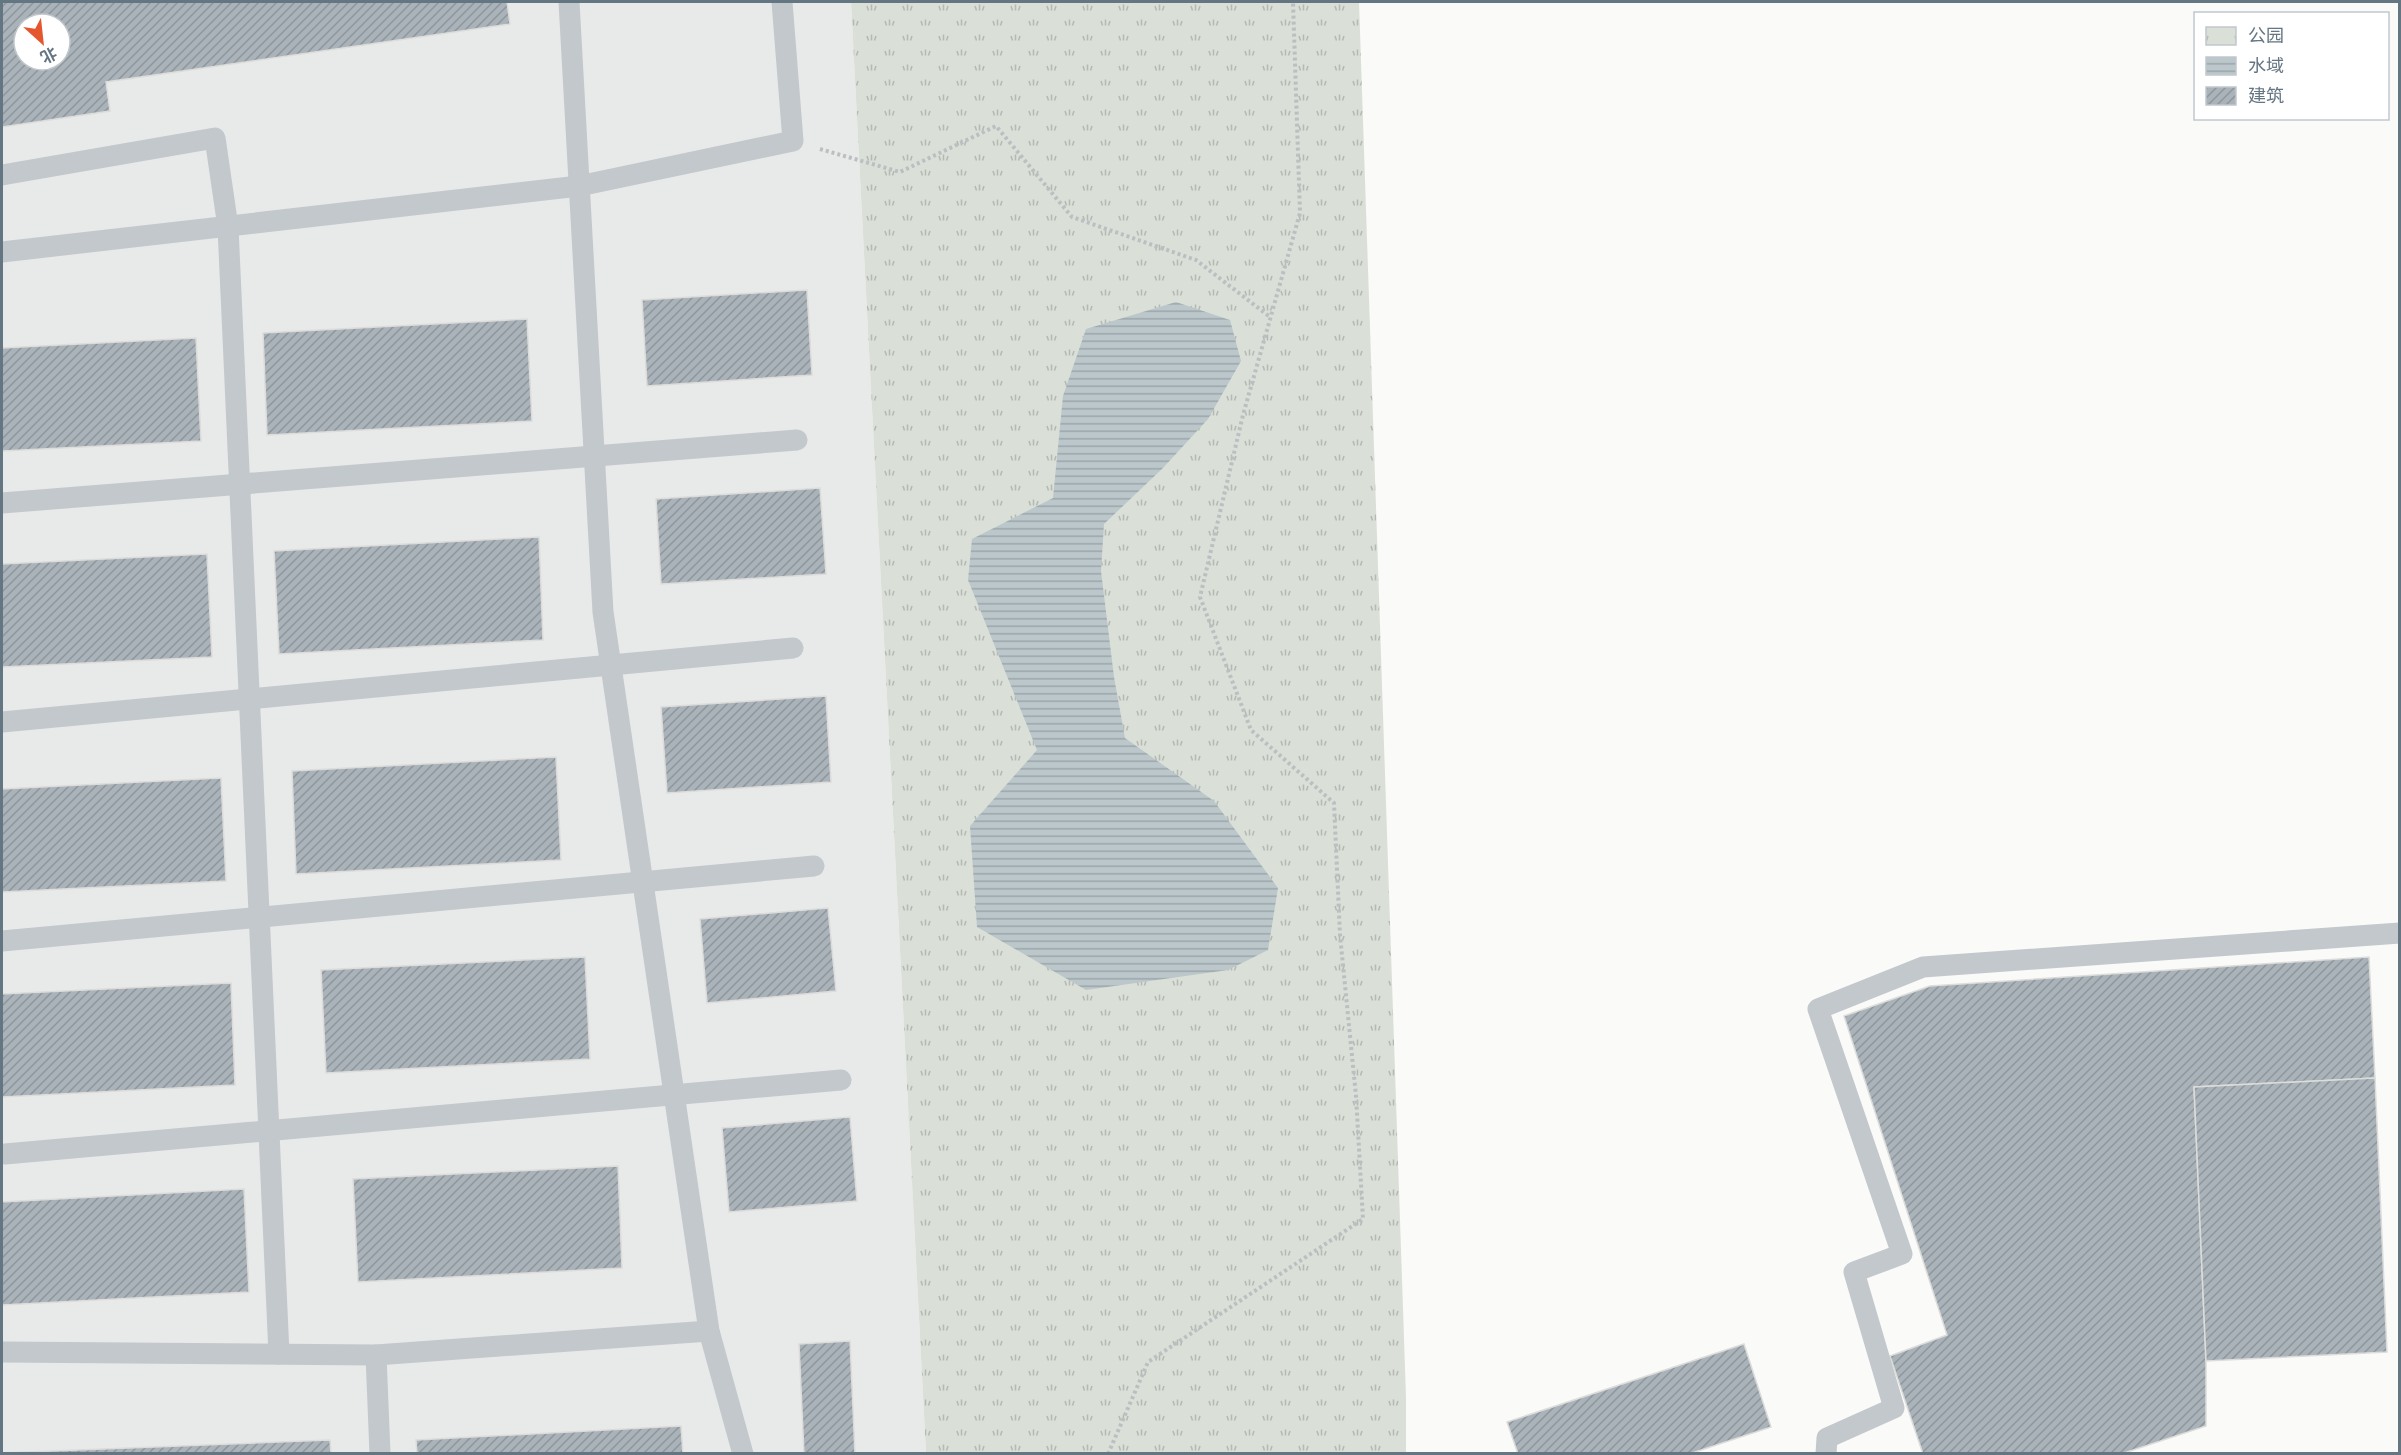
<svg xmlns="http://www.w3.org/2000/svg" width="2401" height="1455" font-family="Roboto,'Noto Sans SC',sans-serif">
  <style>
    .built { fill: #e8e9e9; fill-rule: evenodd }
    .park { fill: url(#park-tufts) }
    .water { fill: url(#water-rules) }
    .building { fill: url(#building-hatch); stroke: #dcdcda; stroke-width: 1.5; fill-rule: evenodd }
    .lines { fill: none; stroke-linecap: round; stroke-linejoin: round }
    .path { stroke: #bbbfc2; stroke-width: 4; stroke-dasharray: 3 3; stroke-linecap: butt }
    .lane { stroke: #c3c8cc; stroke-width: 21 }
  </style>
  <defs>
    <pattern id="park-tufts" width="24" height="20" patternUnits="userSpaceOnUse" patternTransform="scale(1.5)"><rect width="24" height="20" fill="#dadfd7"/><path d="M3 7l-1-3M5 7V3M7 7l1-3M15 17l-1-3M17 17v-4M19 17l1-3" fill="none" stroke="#b4b9b4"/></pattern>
    <pattern id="water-rules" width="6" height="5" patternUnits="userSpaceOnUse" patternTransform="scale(1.5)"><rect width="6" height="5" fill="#bbc7cb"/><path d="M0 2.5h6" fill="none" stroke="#9ca6aa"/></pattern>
    <pattern id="building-hatch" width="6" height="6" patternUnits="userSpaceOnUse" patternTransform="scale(1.5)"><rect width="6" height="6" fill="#aab3b9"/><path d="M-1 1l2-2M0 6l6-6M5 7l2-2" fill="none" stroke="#8e969c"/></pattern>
  </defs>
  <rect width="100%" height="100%" fill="#fafaf8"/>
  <path class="built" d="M 2,2 L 851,2 L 926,1453 L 2,1454 ZM 24,24 L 60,24 L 60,60 L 24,60 Z"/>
  <path class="park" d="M 851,2 L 1359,2 L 1406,1398 L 1406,1453 L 926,1453 Z"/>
  <path class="water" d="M 1176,302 L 1230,320 L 1241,361 L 1208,419 L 1163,468 L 1104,524 L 1101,571 L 1114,677 L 1125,738 L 1214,801 L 1278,888 L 1268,950 L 1228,970 L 1086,990 L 977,927 L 970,826 L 1037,750 L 968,580 L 972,539 L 1053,498 L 1063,396 L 1086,329 Z"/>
  <g class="building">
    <path d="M 2,2 L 507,2 L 510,24 L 106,82 L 110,111 L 2,127 ZM 24,24 L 60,24 L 60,60 L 24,60 Z"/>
    <path d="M 807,290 L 812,375 L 647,386 L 642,300 Z"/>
    <path d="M 527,319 L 532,421 L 267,435 L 263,333 Z"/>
    <path d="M 196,338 L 201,441 L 2,451 L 2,348 Z"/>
    <path d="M 820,488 L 826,574 L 661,584 L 656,499 Z"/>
    <path d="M 539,537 L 543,640 L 279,654 L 274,551 Z"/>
    <path d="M 207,554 L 212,657 L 2,667 L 2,564 Z"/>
    <path d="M 826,696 L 831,782 L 667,793 L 661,707 Z"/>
    <path d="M 556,757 L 561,860 L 296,874 L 292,771 Z"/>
    <path d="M 221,778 L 226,881 L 2,892 L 2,789 Z"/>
    <path d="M 828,908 L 836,991 L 707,1003 L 700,919 Z"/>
    <path d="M 585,957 L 590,1059 L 326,1073 L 321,970 Z"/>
    <path d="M 2369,957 L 2375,1078 L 2194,1087 L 2206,1361 L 2206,1426 L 2121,1454 L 1923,1454 L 1890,1356 L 1947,1335 L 1844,1016 L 1930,986 Z"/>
    <path d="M 231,983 L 235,1085 L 2,1097 L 2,994 Z"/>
    <path d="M 2375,1078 L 2387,1352 L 2206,1361 L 2194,1087 Z"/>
    <path d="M 850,1117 L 857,1201 L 729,1212 L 722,1128 Z"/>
    <path d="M 618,1166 L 622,1268 L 358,1282 L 353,1179 Z"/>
    <path d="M 244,1189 L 249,1292 L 2,1305 L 2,1202 Z"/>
    <path d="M 850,1341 L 855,1454 L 804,1454 L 799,1344 Z"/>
    <path d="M 1744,1344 L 1771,1427 L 1689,1454 L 1518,1454 L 1507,1422 Z"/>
    <path d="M 681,1426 L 683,1454 L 417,1454 L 416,1440 Z"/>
    <path d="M 330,1440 L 331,1454 L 2,1454 L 2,1453 Z"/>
  </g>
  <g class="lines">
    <g class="path">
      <path d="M 820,149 L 900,172 L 996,126 L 1072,217 L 1196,260 L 1270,317"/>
      <path d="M 1108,1454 L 1148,1362 L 1363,1219 L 1356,1096 L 1340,935 L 1334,803 L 1251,730 L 1200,597 L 1243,415 L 1300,213 L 1293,2"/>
    </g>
    <g class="lane">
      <path d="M 569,2 L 603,612 L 709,1331 L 743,1454"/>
      <path d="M 2,175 L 215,138 L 228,227 L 279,1354"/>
      <path d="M 2,252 L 579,186 L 793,141 L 782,2"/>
      <path d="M 2,503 L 797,440"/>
      <path d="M 2,722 L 793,648"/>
      <path d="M 2,941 L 814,866"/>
      <path d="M 5,1154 L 841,1080"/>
      <path d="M 2,1352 L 376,1355 L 709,1331"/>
      <path d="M 376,1355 L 380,1454"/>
      <path d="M 1826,1454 L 1827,1438 L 1894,1408 L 1854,1272 L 1902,1254 L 1818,1009 L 1923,967 L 2400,933"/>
    </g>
  </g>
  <rect width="2401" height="1455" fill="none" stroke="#657683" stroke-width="6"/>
  <rect x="2194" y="12" width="195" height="108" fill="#ffffff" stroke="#c1c8cd" stroke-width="1.5"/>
  <rect x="2206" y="27" width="30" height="18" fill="url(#park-tufts)" stroke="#c1c8cd" stroke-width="1.5"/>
  <text x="2248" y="42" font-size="18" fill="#657683">公园</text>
  <rect x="2206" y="57" width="30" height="18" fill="url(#water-rules)" stroke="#c1c8cd" stroke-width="1.5"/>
  <text x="2248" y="72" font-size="18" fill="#657683">水域</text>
  <rect x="2206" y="87" width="30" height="18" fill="url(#building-hatch)" stroke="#c1c8cd" stroke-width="1.5"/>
  <text x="2248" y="102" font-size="18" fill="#657683">建筑</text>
  <g transform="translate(42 42) rotate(153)"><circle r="28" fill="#ffffff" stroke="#c1c8cd" stroke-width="1.5"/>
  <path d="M0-4.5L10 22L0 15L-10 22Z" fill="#e4572e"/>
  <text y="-9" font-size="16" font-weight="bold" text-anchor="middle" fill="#657683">北</text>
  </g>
</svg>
